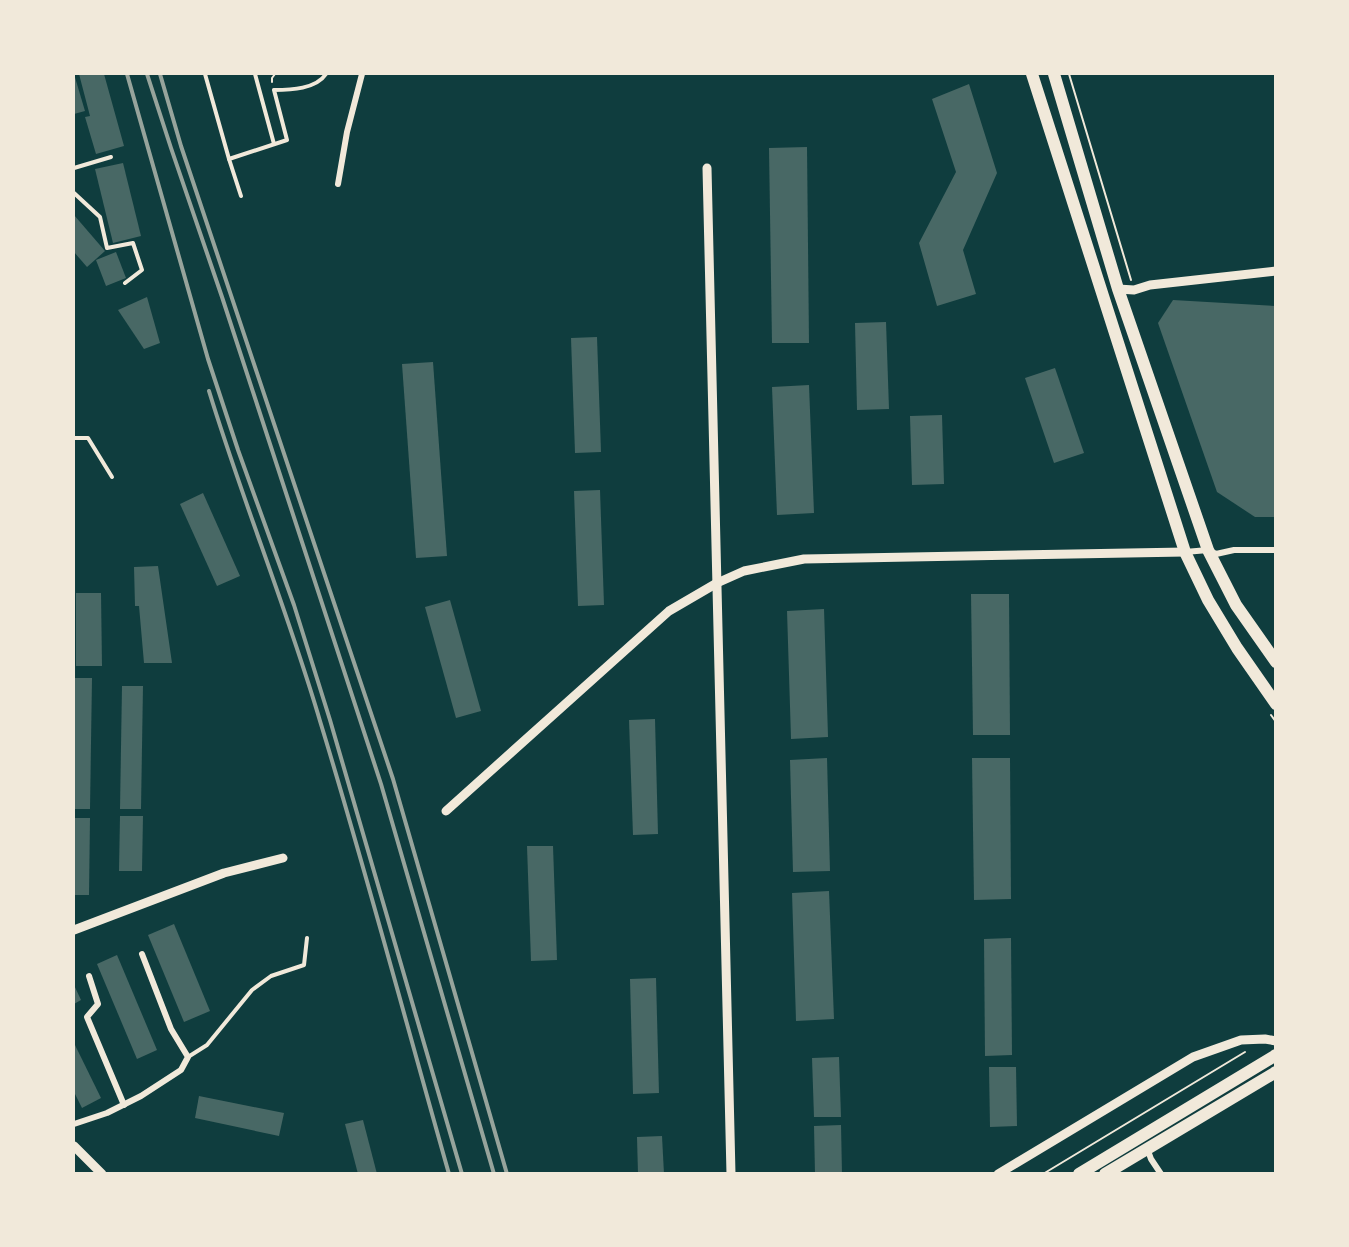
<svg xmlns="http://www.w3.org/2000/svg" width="1349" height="1247" font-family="Merriweather,serif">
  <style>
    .building { fill: #486865 }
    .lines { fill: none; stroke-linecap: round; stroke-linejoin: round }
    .path { stroke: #f1e9da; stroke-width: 2 }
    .service { stroke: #f1e9da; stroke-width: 4 }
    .minor { stroke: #f1e9da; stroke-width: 6 }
    .tertiary { stroke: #f1e9da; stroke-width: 9 }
    .primary { stroke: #f1e9da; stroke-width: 12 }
    .rail { stroke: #97a49c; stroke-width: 4 }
  </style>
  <rect width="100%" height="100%" fill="#0f3d3e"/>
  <g class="building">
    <path d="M 74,74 L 85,111 L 74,114 Z"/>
    <path d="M 79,74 L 104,74 L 124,146 L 96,154 L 85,117 L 90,116 Z"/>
    <path d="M 969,84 L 997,173 L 963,250 L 976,294 L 937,306 L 919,243 L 956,172 L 932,99 Z"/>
    <path d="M 807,147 L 809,343 L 772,343 L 769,148 Z"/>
    <path d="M 123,163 L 141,236 L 113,243 L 95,169 Z"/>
    <path d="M 74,215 L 105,251 L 87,267 L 74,252 Z"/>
    <path d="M 116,252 L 126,278 L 106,286 L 96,260 Z"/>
    <path d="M 147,297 L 160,343 L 144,349 L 118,310 Z"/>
    <path d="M 1173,300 L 1276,306 L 1276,517 L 1255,517 L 1217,492 L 1158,323 Z"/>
    <path d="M 886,322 L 889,409 L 857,410 L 855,323 Z"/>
    <path d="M 597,337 L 601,452 L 575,453 L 571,338 Z"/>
    <path d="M 433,362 L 447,556 L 416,558 L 402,364 Z"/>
    <path d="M 1055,368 L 1084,453 L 1054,463 L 1025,378 Z"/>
    <path d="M 809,385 L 814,513 L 777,515 L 772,387 Z"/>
    <path d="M 942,415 L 944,484 L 912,485 L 910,416 Z"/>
    <path d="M 600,490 L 604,605 L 578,606 L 574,491 Z"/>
    <path d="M 203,493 L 240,576 L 217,586 L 180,504 Z"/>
    <path d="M 158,566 L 172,663 L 144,663 L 139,606 L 135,606 L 134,567 Z"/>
    <path d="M 76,593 L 101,593 L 102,666 L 76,666 Z"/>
    <path d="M 971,594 L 1009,594 L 1010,735 L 973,735 Z"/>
    <path d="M 450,600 L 481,711 L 456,718 L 425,607 Z"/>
    <path d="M 824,609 L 828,737 L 791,739 L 787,611 Z"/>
    <path d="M 74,678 L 92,678 L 90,809 L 74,809 Z"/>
    <path d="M 122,686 L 143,686 L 141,809 L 120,809 Z"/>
    <path d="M 655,719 L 658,834 L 633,835 L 629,720 Z"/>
    <path d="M 827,758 L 830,871 L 793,872 L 790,760 Z"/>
    <path d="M 972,758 L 1010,758 L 1011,899 L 974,900 Z"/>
    <path d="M 120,816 L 143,816 L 142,871 L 119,871 Z"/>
    <path d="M 74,818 L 90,818 L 89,895 L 74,895 Z"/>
    <path d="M 527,846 L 553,846 L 557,960 L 531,961 Z"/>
    <path d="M 829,891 L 834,1019 L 796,1021 L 792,893 Z"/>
    <path d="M 174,924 L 210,1011 L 184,1022 L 148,935 Z"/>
    <path d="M 1011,938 L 1012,1055 L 985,1056 L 984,939 Z"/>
    <path d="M 117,955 L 157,1050 L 137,1059 L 97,964 Z"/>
    <path d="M 656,978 L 659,1093 L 633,1094 L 630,979 Z"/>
    <path d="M 74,985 L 81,1000 L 74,1004 Z"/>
    <path d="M 74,1043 L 101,1098 L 82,1108 L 74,1092 Z"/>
    <path d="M 839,1057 L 841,1117 L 814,1117 L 812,1058 Z"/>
    <path d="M 989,1067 L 1016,1067 L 1017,1126 L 990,1127 Z"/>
    <path d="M 199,1096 L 284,1113 L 279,1136 L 195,1118 Z"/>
    <path d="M 363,1120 L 377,1174 L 358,1174 L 345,1124 Z"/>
    <path d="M 841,1125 L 842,1174 L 815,1174 L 814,1126 Z"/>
    <path d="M 662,1136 L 664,1174 L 638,1174 L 637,1137 Z"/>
  </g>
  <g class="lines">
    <g class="path">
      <path d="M 1069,74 L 1131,280"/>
      <path d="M 272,82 L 272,78 L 275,74"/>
      <path d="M 1271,715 L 1276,722"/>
      <path d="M 1043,1174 L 1245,1052"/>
    </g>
    <g class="service">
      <path d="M 205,74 L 229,159"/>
      <path d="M 255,74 L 274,144"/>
      <path d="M 74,168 L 111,157"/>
      <path d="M 74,193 L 100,217 L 107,248 L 133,243 L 142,270 L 125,283"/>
      <path d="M 241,196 L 229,159 L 287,140 L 274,90 C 291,90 316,89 326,74"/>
      <path d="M 74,438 L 88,438 L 112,477"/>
      <path d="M 188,1057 L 207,1045 L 252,990 L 271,976 L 304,965 L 307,938"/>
    </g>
    <g class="minor">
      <path d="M 338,184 L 347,132 L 362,74"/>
      <path d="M 1185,552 L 1208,550 L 1216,554 L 1234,550 L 1276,550"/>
      <path d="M 89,976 L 98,1004 L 87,1017 L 124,1105"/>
      <path d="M 74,1124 L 107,1113 L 141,1096 L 181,1070 L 188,1057 L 171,1029 L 142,954"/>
      <path d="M 1147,1148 L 1151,1159 L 1161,1174"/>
    </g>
    <g class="tertiary">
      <path d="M 707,168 L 731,1174"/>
      <path d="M 1118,289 L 1134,290 L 1150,285 L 1276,271"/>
      <path d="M 446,811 L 669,611 L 717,583 L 744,571 L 804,559 L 1185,552"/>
      <path d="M 74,930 L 224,873 L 283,858"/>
      <path d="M 74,1146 L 102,1174"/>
      <path d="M 998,1174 L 1193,1057 L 1241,1040 L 1265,1039 L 1276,1041"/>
    </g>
    <g class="primary">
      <path d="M 1032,74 L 1185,552 L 1208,600 L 1237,648 L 1276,704"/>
      <path d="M 1054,74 L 1118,289 L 1208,550 L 1236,605 L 1276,662"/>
      <path d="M 1079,1174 L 1276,1055"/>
      <path d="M 1105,1174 L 1276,1072"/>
    </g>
    <g class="rail">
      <path d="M 127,74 L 208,359 L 238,450 L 294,605 L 330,720 L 462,1174"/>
      <path d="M 147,74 L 171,148 L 222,297 L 381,784 L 494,1174"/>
      <path d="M 160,74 L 181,146 L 393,779 L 507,1174"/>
      <path d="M 209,391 C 243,502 287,609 320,721 C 366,871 406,1023 449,1174"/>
    </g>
  </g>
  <rect width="1349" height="1247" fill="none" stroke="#f1e9da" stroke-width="150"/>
</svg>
